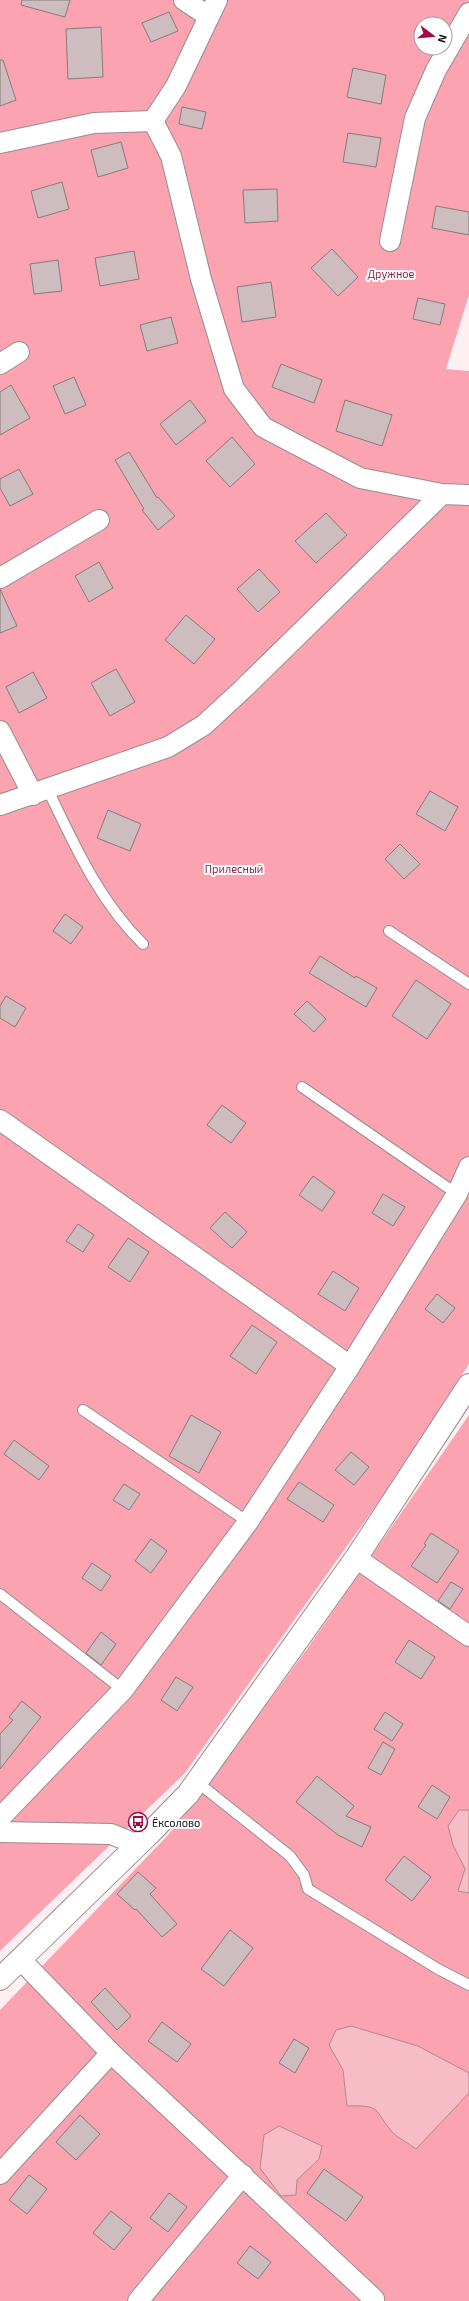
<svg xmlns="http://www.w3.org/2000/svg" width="469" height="2301" font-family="'Exo 2',sans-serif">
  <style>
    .green { fill: #fca3b1; fill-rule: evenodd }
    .water { fill: #f7bcc5; stroke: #b2888e }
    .building { fill: #cdbdbf; stroke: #88797b }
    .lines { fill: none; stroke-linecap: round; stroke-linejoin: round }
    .service-casing { stroke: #9a8b8d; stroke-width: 12 }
    .minor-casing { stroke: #9a8b8d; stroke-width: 22 }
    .tertiary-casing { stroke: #9a8b8d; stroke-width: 24 }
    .service { stroke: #fff; stroke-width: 10 }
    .minor { stroke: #fff; stroke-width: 20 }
    .tertiary { stroke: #fff; stroke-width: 22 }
    .labels { text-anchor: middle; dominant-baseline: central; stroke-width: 4; stroke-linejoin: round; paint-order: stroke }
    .park-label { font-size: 11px; fill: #8e2140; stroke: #fff }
    .poi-label { font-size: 11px; fill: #120d0e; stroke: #fff; text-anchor: start }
  </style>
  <rect width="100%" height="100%" fill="#fef0f2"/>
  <g class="green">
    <path d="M 0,0 L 469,0 L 469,295 L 446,369 L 469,371 L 469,1364 L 382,1497 L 185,1773 L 0,1951 ZM 421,24 L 445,24 L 445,48 L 421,48 Z"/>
    <path d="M 469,1415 L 469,2301 L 0,2301 L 0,2010 L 168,1835 L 203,1791 L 307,1649 Z"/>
  </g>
  <g class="water">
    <path d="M 459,1810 L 469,1810 L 469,1893 L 458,1891 L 465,1869 L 453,1845 L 448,1826 Z"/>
    <path d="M 351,2026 L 418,2046 L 469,2073 L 469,2093 L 416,2149 C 408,2143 398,2138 392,2132 C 373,2109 382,2105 347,2106 L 343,2070 L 329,2045 L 336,2030 Z"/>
    <path d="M 279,2126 L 322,2146 L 319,2159 L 297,2180 L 296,2195 L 281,2196 L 260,2168 L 264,2135 Z"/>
  </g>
  <g class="building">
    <path d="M 22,0 L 70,0 L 65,17 L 21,5 Z"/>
    <path d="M 169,12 L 178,31 L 151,42 L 142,23 Z"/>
    <path d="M 101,27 L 103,77 L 68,79 L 66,29 Z"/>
    <path d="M 0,60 L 3,60 L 16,100 L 0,106 Z"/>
    <path d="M 353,68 L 386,75 L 381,104 L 347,97 Z"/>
    <path d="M 182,107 L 206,112 L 202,129 L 179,124 Z"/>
    <path d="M 348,133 L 381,138 L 376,167 L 343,162 Z"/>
    <path d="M 121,142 L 128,168 L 98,177 L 91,150 Z"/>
    <path d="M 62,182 L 69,209 L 38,218 L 31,191 Z"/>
    <path d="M 277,189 L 278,221 L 245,223 L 243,190 Z"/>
    <path d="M 436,206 L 469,212 L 469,235 L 432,228 Z"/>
    <path d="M 332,249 L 358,277 L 338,296 L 311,268 Z"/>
    <path d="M 134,251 L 139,279 L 100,286 L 95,258 Z"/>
    <path d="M 58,260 L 62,291 L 34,294 L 30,264 Z"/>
    <path d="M 271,282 L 276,317 L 242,322 L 237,287 Z"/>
    <path d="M 418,298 L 445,304 L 440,325 L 413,319 Z"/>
    <path d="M 171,317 L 178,343 L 147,351 L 140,325 Z"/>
    <path d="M 281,364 L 322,380 L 314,403 L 272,387 Z"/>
    <path d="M 74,377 L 86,405 L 65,414 L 53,386 Z"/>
    <path d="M 11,385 L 30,418 L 0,435 L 0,392 Z"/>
    <path d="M 190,400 L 206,421 L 176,445 L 160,424 Z"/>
    <path d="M 345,400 L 392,415 L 382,446 L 336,431 Z"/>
    <path d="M 232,437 L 255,464 L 230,487 L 206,461 Z"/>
    <path d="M 129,452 L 157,498 L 158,497 L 175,516 L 158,530 L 142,510 L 144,509 L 115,460 Z"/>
    <path d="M 19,469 L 33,494 L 10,506 L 0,488 L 0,479 Z"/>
    <path d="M 326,513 L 347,535 L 316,563 L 295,541 Z"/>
    <path d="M 99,562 L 113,588 L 89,602 L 75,576 Z"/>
    <path d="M 259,569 L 280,592 L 258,612 L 237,589 Z"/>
    <path d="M 0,589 L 17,626 L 0,633 Z"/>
    <path d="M 186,615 L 215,639 L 194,664 L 165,640 Z"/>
    <path d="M 116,669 L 135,702 L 110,716 L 91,683 Z"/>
    <path d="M 33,672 L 47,698 L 19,713 L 6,687 Z"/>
    <path d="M 430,791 L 458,807 L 445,831 L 416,814 Z"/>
    <path d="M 108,810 L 141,824 L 130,851 L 97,838 Z"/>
    <path d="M 400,844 L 420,864 L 404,879 L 385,859 Z"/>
    <path d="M 65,914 L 83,927 L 71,944 L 53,931 Z"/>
    <path d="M 320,956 L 355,978 L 356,976 L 377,988 L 366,1007 L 309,973 Z"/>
    <path d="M 416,980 L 451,1004 L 427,1039 L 392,1016 Z"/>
    <path d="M 6,996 L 26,1008 L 15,1027 L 0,1018 L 0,1006 Z"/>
    <path d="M 307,1001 L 326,1019 L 314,1032 L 294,1014 Z"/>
    <path d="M 222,1105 L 246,1123 L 231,1143 L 207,1125 Z"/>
    <path d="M 313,1176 L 335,1192 L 322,1211 L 299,1195 Z"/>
    <path d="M 383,1194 L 405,1207 L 393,1226 L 372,1213 Z"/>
    <path d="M 225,1212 L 247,1232 L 232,1248 L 210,1228 Z"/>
    <path d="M 78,1224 L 94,1235 L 83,1252 L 66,1241 Z"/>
    <path d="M 128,1238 L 149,1252 L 130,1282 L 108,1267 Z"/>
    <path d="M 333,1271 L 359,1288 L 345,1311 L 318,1294 Z"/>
    <path d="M 437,1294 L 455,1308 L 443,1323 L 425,1309 Z"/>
    <path d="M 252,1325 L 277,1342 L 256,1374 L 230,1356 Z"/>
    <path d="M 191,1415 L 221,1432 L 199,1473 L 169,1456 Z"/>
    <path d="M 14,1440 L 49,1466 L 39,1480 L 4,1454 Z"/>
    <path d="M 351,1452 L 369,1467 L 354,1485 L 335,1470 Z"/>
    <path d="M 299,1482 L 334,1505 L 323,1522 L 287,1499 Z"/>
    <path d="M 124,1484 L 140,1494 L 129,1510 L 113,1500 Z"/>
    <path d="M 431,1533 L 459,1551 L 437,1583 L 411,1566 L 426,1545 L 424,1544 Z"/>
    <path d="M 151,1539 L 167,1551 L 151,1573 L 135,1561 Z"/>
    <path d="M 92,1563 L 111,1576 L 101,1591 L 82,1578 Z"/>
    <path d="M 451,1582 L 463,1589 L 450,1609 L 438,1601 Z"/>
    <path d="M 101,1632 L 116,1644 L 101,1665 L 86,1653 Z"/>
    <path d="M 409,1640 L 435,1657 L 421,1679 L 395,1662 Z"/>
    <path d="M 176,1677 L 193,1687 L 177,1711 L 161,1700 Z"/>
    <path d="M 22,1701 L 41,1717 L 0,1769 L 0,1734 L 13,1720 L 9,1717 Z"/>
    <path d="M 385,1712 L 403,1724 L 392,1741 L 374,1729 Z"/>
    <path d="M 383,1742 L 395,1749 L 381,1775 L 368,1768 Z"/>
    <path d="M 317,1776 L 354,1806 L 346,1816 L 371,1827 L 362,1847 L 338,1835 L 296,1802 Z"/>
    <path d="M 432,1785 L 450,1797 L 437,1819 L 418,1807 Z"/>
    <path d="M 404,1856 L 431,1877 L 412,1901 L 385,1880 Z"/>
    <path d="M 138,1872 L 156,1888 L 150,1894 L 177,1924 L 162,1937 L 136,1909 L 135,1910 L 117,1894 Z"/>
    <path d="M 230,1930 L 253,1948 L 224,1986 L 201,1969 Z"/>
    <path d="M 105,1988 L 131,2016 L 117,2030 L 91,2002 Z"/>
    <path d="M 162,2022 L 191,2044 L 177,2062 L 148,2041 Z"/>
    <path d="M 294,2039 L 309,2048 L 295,2073 L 279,2063 Z"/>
    <path d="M 80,2115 L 100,2134 L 76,2160 L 56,2142 Z"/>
    <path d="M 324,2169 L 363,2197 L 346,2221 L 307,2193 Z"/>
    <path d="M 29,2175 L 47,2189 L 27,2214 L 9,2200 Z"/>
    <path d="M 169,2193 L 187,2207 L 168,2232 L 150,2218 Z"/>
    <path d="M 111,2211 L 132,2228 L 114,2250 L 93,2233 Z"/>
    <path d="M 250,2246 L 271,2262 L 258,2279 L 237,2263 Z"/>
  </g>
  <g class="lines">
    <g class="service-casing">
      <g id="service">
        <path d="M 48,790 C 74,844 99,901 143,944"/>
        <path d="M 389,931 L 469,984"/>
        <path d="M 302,1087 L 457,1194"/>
        <path d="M 83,1410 L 248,1522"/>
        <path d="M 0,1594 L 123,1690"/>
        <path d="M 197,1782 L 290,1856 L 304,1875 L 308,1889 L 438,1969 L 469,1985"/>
      </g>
    </g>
    <g class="minor-casing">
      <g id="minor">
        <path d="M 184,0 L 208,16"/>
        <path d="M 153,121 L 171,156 L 201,279 L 234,389 L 263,427 L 360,478 L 442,494 L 469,495"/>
        <path d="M 0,143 L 94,123 L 153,121 L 176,86 L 217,0"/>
        <path d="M 390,241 L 415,118 L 436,70 L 469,13"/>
        <path d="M 0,364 L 19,352"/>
        <path d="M 0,578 L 99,520"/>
        <path d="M 0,731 L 33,795"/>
        <path d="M 0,805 L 168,747 L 204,725 L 243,689 L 442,494"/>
        <path d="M 0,1120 L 350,1366"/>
        <path d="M 356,1558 L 469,1636"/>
        <path d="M 0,1818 L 123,1690 L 248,1522 L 350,1366 L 457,1194 L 469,1167"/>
        <path d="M 0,1832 L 111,1834 L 138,1845"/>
        <path d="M 20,1959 L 111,2053 L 374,2299 L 373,2301"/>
        <path d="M 0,2174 L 111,2053"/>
        <path d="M 138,2301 L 243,2175"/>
      </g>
    </g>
    <g class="tertiary-casing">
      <path id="tertiary" d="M 0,1979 L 149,1834 L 188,1794 L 356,1558 L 469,1385"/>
    </g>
    <use href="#service" class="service"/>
    <use href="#minor" class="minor"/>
    <use href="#tertiary" class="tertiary"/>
  </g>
  <defs>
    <g id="bus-ring" transform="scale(1)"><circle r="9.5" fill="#fff" stroke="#a30a43" stroke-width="1.5"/><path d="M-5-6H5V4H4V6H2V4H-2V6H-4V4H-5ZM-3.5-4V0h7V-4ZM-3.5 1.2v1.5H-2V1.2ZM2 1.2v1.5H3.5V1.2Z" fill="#a30a43"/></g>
  </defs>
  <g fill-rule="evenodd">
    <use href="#bus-ring" x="138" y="1822"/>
  </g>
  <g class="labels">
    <g class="park-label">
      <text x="391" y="273">Дружное</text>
      <text x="234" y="868">Прилесный</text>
    </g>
    <g class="poi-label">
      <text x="152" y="1822">Ёксолово</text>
    </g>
  </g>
  <g transform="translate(433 36) rotate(106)"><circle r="19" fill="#ffffff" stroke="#a09e9f"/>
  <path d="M0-3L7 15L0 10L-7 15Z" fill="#a30a43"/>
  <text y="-6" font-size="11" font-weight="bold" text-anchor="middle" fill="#120d0e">N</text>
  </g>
</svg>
